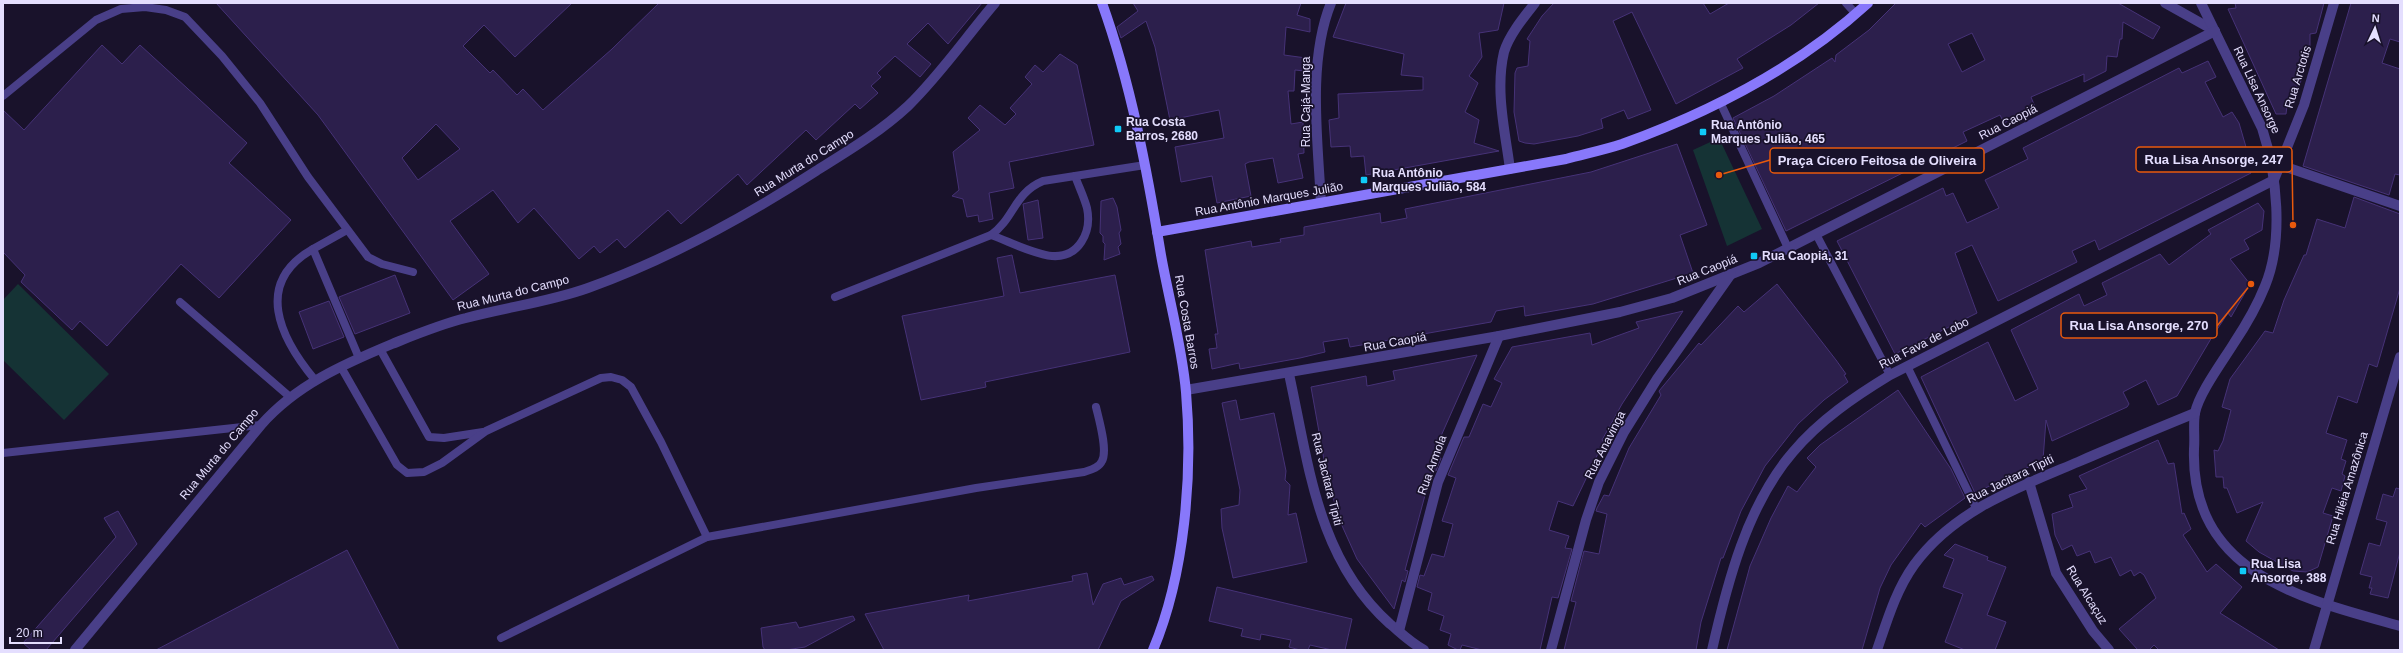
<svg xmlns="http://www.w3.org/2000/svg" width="2403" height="653" font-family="Helvetica,sans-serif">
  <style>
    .green { fill: #153335 }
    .building { fill: #2c1f4c; stroke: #463277; fill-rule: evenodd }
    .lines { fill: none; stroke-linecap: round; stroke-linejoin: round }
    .lane { stroke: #493f88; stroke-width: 8 }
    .street { stroke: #493f88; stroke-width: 10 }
    .secondary { stroke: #8878fb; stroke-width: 10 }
    .poi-dot { fill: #10caf7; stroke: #19122b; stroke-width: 1.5 }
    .labels { text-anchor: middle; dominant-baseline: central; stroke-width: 3.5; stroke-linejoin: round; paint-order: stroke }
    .street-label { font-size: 12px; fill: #e4defe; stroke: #19122b }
    .poi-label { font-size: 12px; font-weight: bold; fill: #e4defe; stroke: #19122b; text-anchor: start }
    .leader { fill: none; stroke: #e8590c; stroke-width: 1.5 }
    .callout-dot { fill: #e8590c; stroke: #19122b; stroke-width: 1.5 }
    .callout { fill: #19122b; stroke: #e8590c; stroke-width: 1.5 }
    .callout-label { font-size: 13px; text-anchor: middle; font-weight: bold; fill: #e4defe }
  </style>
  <rect width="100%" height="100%" fill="#19122b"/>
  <g class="green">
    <path d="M 1719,138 L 1762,229 L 1727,246 L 1693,150 Z"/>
    <path d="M 18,284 L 109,374 L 64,420 L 3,360 L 3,300 Z"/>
  </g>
  <g class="building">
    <path d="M 216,3 L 572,3 L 515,57 L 484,25 L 463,46 L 490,73 L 493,70 L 517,95 L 523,89 L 543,110 L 612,49 L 659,3 L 982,3 L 948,44 L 928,23 L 907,44 L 931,64 L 920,77 L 895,56 L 877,73 L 881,77 L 871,86 L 878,93 L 860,109 L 855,104 L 816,140 L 806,130 L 747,185 L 738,174 L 681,224 L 668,210 L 625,248 L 617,239 L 600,253 L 594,246 L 579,259 L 534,208 L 518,223 L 493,190 L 450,221 L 489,274 L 453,300 L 318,115 ZM 436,124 L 460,149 L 418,180 L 402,158 Z"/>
    <path d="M 1133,3 L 1301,3 L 1297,15 L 1310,19 L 1310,32 L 1286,27 L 1284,55 L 1306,58 L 1305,71 L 1295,70 L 1294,91 L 1288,91 L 1291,124 L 1303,122 L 1304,153 L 1298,154 L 1303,178 L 1278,183 L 1273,158 L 1249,162 L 1245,164 L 1251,196 L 1217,203 L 1212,176 L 1181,182 L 1175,147 L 1224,138 L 1219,110 L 1170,120 L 1155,47 L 1146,21 L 1121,38 L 1117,27 L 1138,11 Z"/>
    <path d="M 1346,3 L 1504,3 L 1498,30 L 1479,33 L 1482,57 L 1469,76 L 1478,83 L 1465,112 L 1479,120 L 1474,143 L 1499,151 L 1366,175 L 1364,156 L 1351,157 L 1350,146 L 1331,147 L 1329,120 L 1339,118 L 1338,94 L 1423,90 L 1423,77 L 1401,75 L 1404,54 L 1333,37 Z"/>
    <path d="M 1554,3 L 1703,3 L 1710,14 L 1729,3 L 1819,3 L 1791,25 L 1737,59 L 1743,68 L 1676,104 L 1632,12 L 1613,21 L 1651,110 L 1628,119 L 1624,110 L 1601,119 L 1603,128 L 1578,136 L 1534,144 L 1525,143 L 1519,141 L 1514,112 L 1515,73 L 1517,68 L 1528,66 L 1530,41 L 1527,39 L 1542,16 Z"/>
    <path d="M 1896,3 L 2118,3 L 2160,27 L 2153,39 L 2123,22 L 2122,39 L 2120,39 L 2117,57 L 2107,56 L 2106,71 L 2084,82 L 2084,74 L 2031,97 L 2035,107 L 2004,123 L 2000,115 L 1963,132 L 1967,141 L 1786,231 L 1733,118 L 1774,96 L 1832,58 L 1835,62 L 1836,55 L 1869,30 ZM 1972,33 L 1985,60 L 1962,72 L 1948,44 Z"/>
    <path d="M 2235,3 L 2324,3 L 2316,33 L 2310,34 L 2310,50 L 2299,87 L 2296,87 L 2291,107 L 2287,106 L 2286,114 L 2276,114 L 2228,9 L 2236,8 Z"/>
    <path d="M 2351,3 L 2400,3 L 2400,42 L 2390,39 L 2382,63 L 2400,69 L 2400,175 L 2395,174 L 2389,195 L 2303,166 Z"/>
    <path d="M 102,45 L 122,64 L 140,45 L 247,143 L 229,163 L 291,220 L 219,298 L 181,264 L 107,346 L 80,321 L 72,330 L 21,282 L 25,275 L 3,252 L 3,110 L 24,130 Z"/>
    <path d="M 1060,54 L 1077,65 L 1094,145 L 1009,162 L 1014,188 L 989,193 L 993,219 L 979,222 L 978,215 L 967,217 L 963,199 L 952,196 L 959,190 L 953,152 L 980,130 L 968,118 L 980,105 L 1005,125 L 1016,114 L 1010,108 L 1032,84 L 1025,77 L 1035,65 L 1043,72 Z"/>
    <path d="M 2208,61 L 2216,77 L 2205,82 L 2223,117 L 2232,112 L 2239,123 L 2246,147 L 2244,148 L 2251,173 L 2099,250 L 2095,240 L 2072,251 L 2077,262 L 1998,301 L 1972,245 L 1955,253 L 1977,313 L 1895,354 L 1837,241 L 1943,188 L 1946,196 L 1953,193 L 1967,223 L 1999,208 L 1985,180 L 2028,159 L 2023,148 L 2179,68 L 2182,73 Z"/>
    <path d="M 1677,144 L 1707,225 L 1680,235 L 1693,273 L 1593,304 L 1525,316 L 1524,306 L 1496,311 L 1491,322 L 1350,347 L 1348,338 L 1323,342 L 1325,352 L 1300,358 L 1240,369 L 1239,363 L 1212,369 L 1209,349 L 1217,348 L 1215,334 L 1218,334 L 1205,250 L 1251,241 L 1252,247 L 1281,242 L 1280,239 L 1304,235 L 1304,227 L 1380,213 L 1381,223 L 1407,218 L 1405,209 L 1591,172 Z"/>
    <path d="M 2354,197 L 2400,214 L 2400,288 L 2377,367 L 2369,364 L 2357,403 L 2338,396 L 2326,433 L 2347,440 L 2341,459 L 2346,461 L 2342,474 L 2345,476 L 2341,491 L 2332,488 L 2323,513 L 2333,516 L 2318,567 L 2307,572 L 2293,571 L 2259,552 L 2246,541 L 2263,502 L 2237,513 L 2227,488 L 2224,488 L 2223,477 L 2216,477 L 2214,450 L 2218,451 L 2223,441 L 2231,410 L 2222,407 L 2230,379 L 2265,331 L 2273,333 L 2284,300 L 2304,255 L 2306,255 L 2317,219 L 2345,228 Z"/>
    <path d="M 1113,198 L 1117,207 L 1121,230 L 1119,233 L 1121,244 L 1118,247 L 1120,254 L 1104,260 L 1105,244 L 1103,242 L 1103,236 L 1100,233 L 1101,201 Z"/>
    <path d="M 1038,200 L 1043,238 L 1028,240 L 1023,204 Z"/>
    <path d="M 2258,203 L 2264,211 L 2262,230 L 2244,240 L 2249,249 L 2230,259 L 2250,284 L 2231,317 L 2228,313 L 2212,337 L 2177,396 L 2158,405 L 2146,380 L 2123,392 L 2129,404 L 2127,407 L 2052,441 L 2046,420 L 2043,460 L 1975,493 L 1921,377 L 1988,342 L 2015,401 L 2038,389 L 2011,330 L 2079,294 L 2084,306 L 2107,295 L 2102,283 L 2160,254 L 2169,265 L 2211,234 L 2208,230 Z"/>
    <path d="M 1012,255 L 1020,293 L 1115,275 L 1130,352 L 985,382 L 986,387 L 921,400 L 902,316 L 1004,296 L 997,258 Z"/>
    <path d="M 395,275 L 410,313 L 355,334 L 339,297 Z"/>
    <path d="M 1777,284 L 1836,360 L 1846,374 L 1844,375 L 1848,382 L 1824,400 L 1798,424 L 1765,466 L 1741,511 L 1723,558 L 1721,558 L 1701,622 L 1696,650 L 1564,650 L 1576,602 L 1571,601 L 1584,551 L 1599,554 L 1607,514 L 1596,511 L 1597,508 L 1604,495 L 1609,496 L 1629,448 L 1661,395 L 1659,391 L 1699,343 L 1701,345 L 1738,306 L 1744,312 Z"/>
    <path d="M 329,301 L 344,337 L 313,349 L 299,312 Z"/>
    <path d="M 1683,311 L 1622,404 L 1602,440 L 1604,441 L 1573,506 L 1558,501 L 1549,530 L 1569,536 L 1565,548 L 1572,549 L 1558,598 L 1552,597 L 1540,650 L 1482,650 L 1462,645 L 1460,650 L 1458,650 L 1448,645 L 1451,634 L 1440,630 L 1444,616 L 1428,610 L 1432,593 L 1417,587 L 1420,575 L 1424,576 L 1432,554 L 1444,557 L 1453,524 L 1442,521 L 1456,478 L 1448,475 L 1464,437 L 1469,437 L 1483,404 L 1491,407 L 1502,383 L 1494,379 L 1512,347 L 1590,333 L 1592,345 L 1639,328 L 1636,322 Z"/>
    <path d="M 1477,355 L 1433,454 L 1441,458 L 1436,471 L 1432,469 L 1405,570 L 1408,571 L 1405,582 L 1402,580 L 1394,609 L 1357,559 L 1339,519 L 1326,471 L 1311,387 L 1366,376 L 1367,386 L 1395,380 L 1393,371 Z"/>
    <path d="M 1898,390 L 1951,469 L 1965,498 L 1925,527 L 1921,523 L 1891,565 L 1880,588 L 1862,650 L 1727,650 L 1750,566 L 1771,518 L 1788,486 L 1797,492 L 1806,480 L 1816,467 L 1807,458 L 1820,445 Z"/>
    <path d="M 1236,400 L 1240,420 L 1274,413 L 1286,471 L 1285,480 L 1290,485 L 1288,515 L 1296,513 L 1307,562 L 1233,578 L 1222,528 L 1221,509 L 1239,505 L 1240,490 L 1222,403 Z"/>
    <path d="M 2158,440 L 2168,464 L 2174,463 L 2182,514 L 2184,513 L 2191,529 L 2183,535 L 2207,572 L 2216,564 L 2242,587 L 2220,613 L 2279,650 L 2159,650 L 2154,645 L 2149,650 L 2138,650 L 2119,629 L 2156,598 L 2144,575 L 2140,572 L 2134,576 L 2131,570 L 2120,576 L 2111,557 L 2095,563 L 2090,551 L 2077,556 L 2072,545 L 2062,550 L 2055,535 L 2052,514 L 2073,507 L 2069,495 L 2087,489 L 2079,476 Z"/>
    <path d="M 2396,488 L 2400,489 L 2400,552 L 2388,598 L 2370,594 L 2372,588 L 2369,588 L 2372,577 L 2360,574 L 2369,543 L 2380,546 L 2387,522 L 2376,519 L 2383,494 L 2393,497 Z"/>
    <path d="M 118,511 L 137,544 L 46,650 L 31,650 L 23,643 L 116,537 L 104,518 Z"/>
    <path d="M 1955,544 L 1988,557 L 1987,560 L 2006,567 L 1987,615 L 2006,622 L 1995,650 L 1965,650 L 1945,642 L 1963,594 L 1943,587 L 1954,559 L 1944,555 Z"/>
    <path d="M 347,550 L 399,650 L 156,650 Z"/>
    <path d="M 1087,573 L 1093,605 L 1103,584 L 1121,578 L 1124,585 L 1152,576 L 1154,580 L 1121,601 L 1098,650 L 884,650 L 865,614 L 969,595 L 968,601 L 1026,590 L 1073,581 L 1072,576 Z"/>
    <path d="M 1217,587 L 1352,619 L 1345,650 L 1332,650 L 1310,645 L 1308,650 L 1300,650 L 1289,647 L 1291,640 L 1261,634 L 1260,640 L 1241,636 L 1243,629 L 1209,621 Z"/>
    <path d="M 853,616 L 855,620 L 805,647 L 786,650 L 765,650 L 763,647 L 761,628 L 796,622 L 799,628 Z"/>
  </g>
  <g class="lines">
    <g class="lane">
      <path d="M 1846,3 L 1856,14"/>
      <path d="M 3,96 L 96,20 L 121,9 L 145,7 L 166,10 L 185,17 L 222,56 L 260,103 L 308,177 L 368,257 L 382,264 L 413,272"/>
      <path d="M 1720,102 L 1788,248"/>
      <path d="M 1816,234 L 1890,375"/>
      <path d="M 991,235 C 1008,241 1035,255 1052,256 C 1079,258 1092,232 1087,208 C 1084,197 1079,187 1075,176"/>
      <path d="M 313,249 L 347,230"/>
      <path d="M 835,297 L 991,235 C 1014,219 1014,193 1043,181 L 1145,165"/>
      <path d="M 180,302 L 290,397"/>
      <path d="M 380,349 L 429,437 L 444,438 L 483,432"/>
      <path d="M 1907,366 L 1976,508"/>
      <path d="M 341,367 L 397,465 L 407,473 L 424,472 L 442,463 L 486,431 L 601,378 L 611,377 L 622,380 L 631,387 L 661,442 L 707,537"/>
      <path d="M 315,380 C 280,338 253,283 313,249 L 359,358"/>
      <path d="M 3,453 L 261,425"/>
      <path d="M 501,638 L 707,537 L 976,488 L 1084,472 C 1090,470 1099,468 1102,461 C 1108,450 1099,420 1096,407"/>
    </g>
    <g class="street">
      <path d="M 2165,3 L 2215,31"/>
      <path d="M 2201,3 L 2262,128 C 2277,174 2284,240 2265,286 C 2257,306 2246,325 2234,343 C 2223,361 2199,393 2195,413 C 2193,424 2195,437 2194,449 C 2190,574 2303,599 2400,626"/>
      <path d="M 2280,165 L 2400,206"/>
      <path d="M 1510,169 C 1505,131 1495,90 1504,52 C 1509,35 1524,17 1535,3"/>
      <path d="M 1321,203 C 1318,141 1307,62 1331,3"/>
      <path d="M 1289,374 C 1309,465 1317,559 1390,624 C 1401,633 1411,643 1424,650"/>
      <path d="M 1186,390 L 1499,336 L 1620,312 L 1672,298 L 1759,263 L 2215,31"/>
      <path d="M 2029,482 L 2056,573 L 2093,631 L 2109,650"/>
      <path d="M 1399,631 L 1438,482 L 1499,336"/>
      <path d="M 75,650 L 261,425 C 296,385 344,364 392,344 C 417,334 441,324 466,318 C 507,307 549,302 588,288 C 669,259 745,217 816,171 C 848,151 880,132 908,106 C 940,75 966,37 995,3"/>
      <path d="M 1551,650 L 1586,520 L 1599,482 L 1624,432 L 1657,379 L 1731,274"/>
      <path d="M 1712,650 C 1727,584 1747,505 1793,452 C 1820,420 1854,397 1890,375 L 2274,180 L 2304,105 L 2334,3"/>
      <path d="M 1877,650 C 1887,621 1896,590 1914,565 C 1954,510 2019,487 2078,462 C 2117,445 2156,429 2195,413"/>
      <path d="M 2314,650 L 2400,357"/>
    </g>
    <g class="secondary">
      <path d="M 1102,3 C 1131,84 1147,170 1161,255 C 1169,300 1182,346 1186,392 C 1193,473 1185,574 1153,650"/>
      <path d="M 1157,232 L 1566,159 C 1584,154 1604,150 1622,144 C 1711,112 1798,67 1868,3"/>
    </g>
  </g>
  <g class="poi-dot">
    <rect x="1114" y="125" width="8" height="8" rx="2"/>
    <rect x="1699" y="128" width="8" height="8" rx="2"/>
    <rect x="1360" y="176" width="8" height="8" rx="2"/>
    <rect x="1750" y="252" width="8" height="8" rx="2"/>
    <rect x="2239" y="567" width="8" height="8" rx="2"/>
  </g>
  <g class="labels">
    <g class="street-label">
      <text transform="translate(2298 77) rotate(-73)">Rua Arctotis</text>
      <text transform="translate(2257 90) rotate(65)">Rua Lisa Ansorge</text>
      <text transform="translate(1306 102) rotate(-90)">Rua Cajá-Manga</text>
      <text transform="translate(2008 122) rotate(-27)">Rua Caopiá</text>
      <text transform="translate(804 163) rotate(-32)">Rua Murta do Campo</text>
      <text transform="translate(1269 199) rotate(-10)">Rua Antônio Marques Julião</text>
      <text transform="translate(1707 270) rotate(-22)">Rua Caopiá</text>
      <text transform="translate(513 293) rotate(-14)">Rua Murta do Campo</text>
      <text transform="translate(1187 322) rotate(80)">Rua Costa Barros</text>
      <text transform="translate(1395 342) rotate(-10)">Rua Caopiá</text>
      <text transform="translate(1924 343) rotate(-27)">Rua Fava de Lobo</text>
      <text transform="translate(1605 445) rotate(-63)">Rua Anavinga</text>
      <text transform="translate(219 454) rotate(-50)">Rua Murta do Campo</text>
      <text transform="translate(1432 465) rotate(-70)">Rua Armola</text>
      <text transform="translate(1327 479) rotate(76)">Rua Jacitara Tipiti</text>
      <text transform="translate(2010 479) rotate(-26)">Rua Jacitara Tipiti</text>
      <text transform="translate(2347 488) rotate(-73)">Rua Hiléia Amazônica</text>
      <text transform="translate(2087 595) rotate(58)">Rua Alcaçuz</text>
    </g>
    <g class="poi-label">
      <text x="1126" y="122">Rua Costa<tspan x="1126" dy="14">Barros, 2680</tspan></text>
      <text x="1711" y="125">Rua Antônio<tspan x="1711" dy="14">Marques Julião, 465</tspan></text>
      <text x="1372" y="173">Rua Antônio<tspan x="1372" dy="14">Marques Julião, 584</tspan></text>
      <text x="1762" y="256">Rua Caopiá, 31</text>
      <text x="2251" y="564">Rua Lisa<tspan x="2251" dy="14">Ansorge, 388</tspan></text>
    </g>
  </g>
  <path class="leader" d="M2293 225L2292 160M1719 175L1770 160M2251 284L2217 326"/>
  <g class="callout-dot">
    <circle cx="2293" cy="225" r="4"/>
    <circle cx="1719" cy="175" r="4"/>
    <circle cx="2251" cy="284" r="4"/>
  </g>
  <g class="callout">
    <rect x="2136" y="147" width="156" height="25" rx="4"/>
    <rect x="1770" y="148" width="214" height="25" rx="4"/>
    <rect x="2061" y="313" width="156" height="25" rx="4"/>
  </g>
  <g class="callout-label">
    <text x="2214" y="164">Rua Lisa Ansorge, 247</text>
    <text x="1877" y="165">Praça Cícero Feitosa de Oliveira</text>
    <text x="2139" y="330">Rua Lisa Ansorge, 270</text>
  </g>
  <rect width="2403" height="653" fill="none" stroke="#e4defe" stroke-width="8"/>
  <g transform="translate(2375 28) rotate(4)" stroke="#19122b" stroke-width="3" paint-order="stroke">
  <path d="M0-3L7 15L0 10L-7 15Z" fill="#e4defe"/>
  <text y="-6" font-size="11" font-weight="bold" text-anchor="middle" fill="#e4defe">N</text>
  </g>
  <path d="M10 637v6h51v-6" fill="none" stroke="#e4defe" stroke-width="2"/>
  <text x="16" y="637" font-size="12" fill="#e4defe" stroke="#19122b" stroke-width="3" paint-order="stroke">20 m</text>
</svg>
